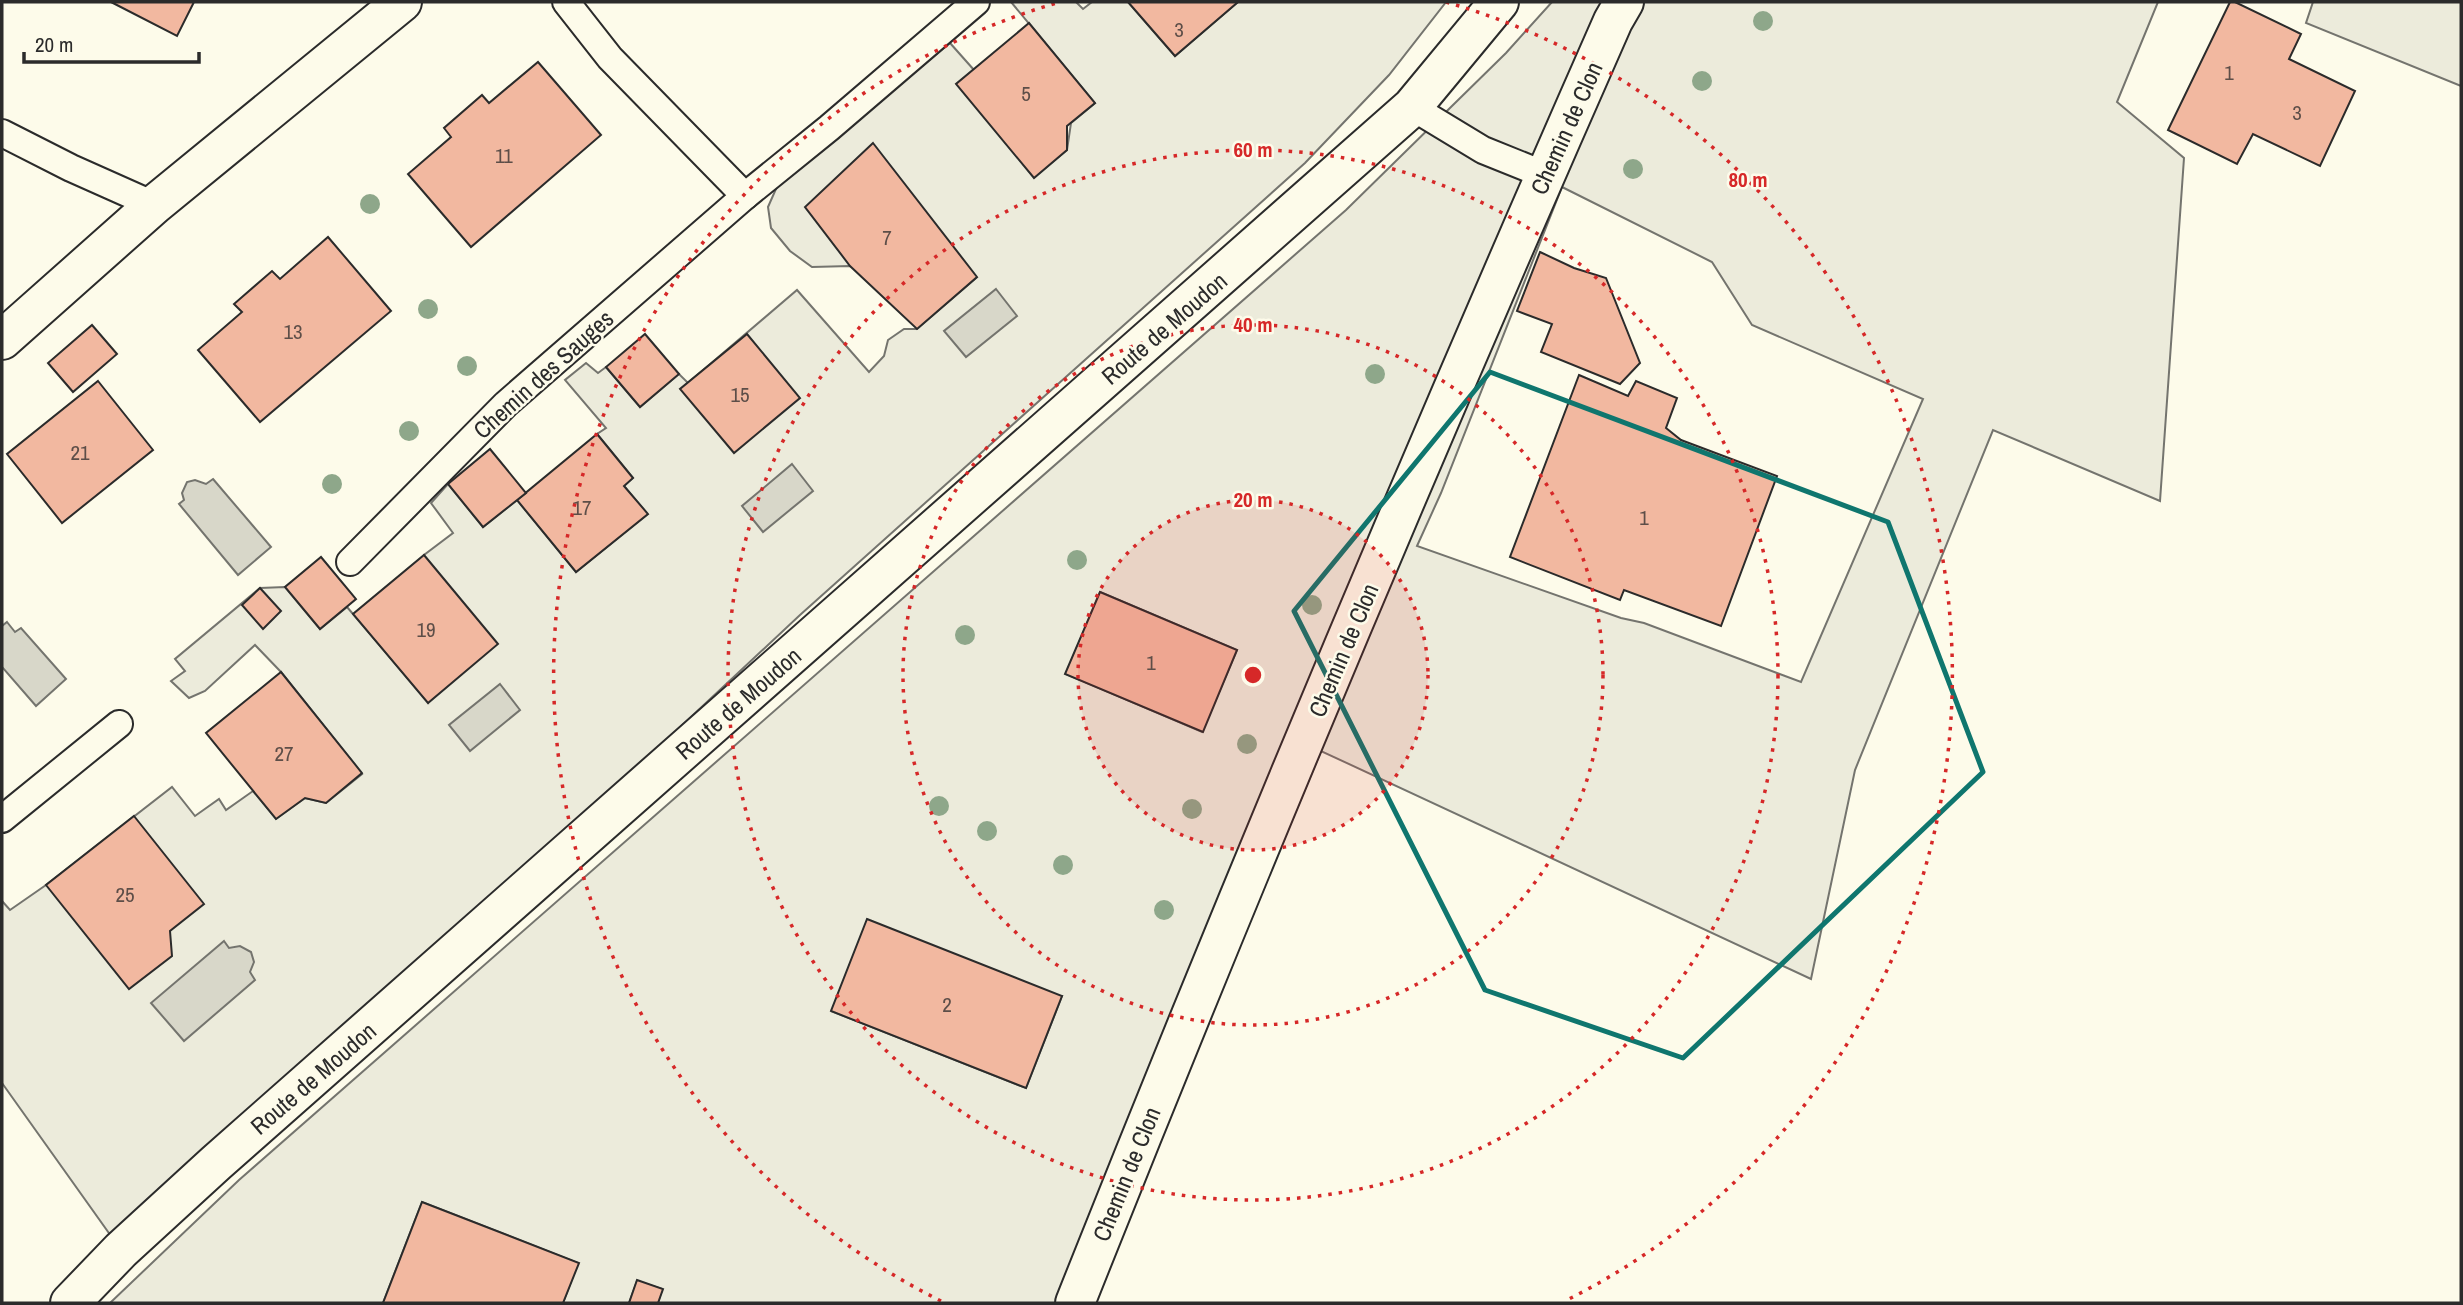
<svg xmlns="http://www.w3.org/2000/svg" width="2463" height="1305" font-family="'Archivo Narrow',sans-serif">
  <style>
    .green { fill: #ecebdb; stroke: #74746e; stroke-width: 2; fill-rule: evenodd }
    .water { fill: #d8d7c9; stroke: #74746e; stroke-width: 2 }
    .building { fill: #f2b8a0; stroke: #2b2b2b; stroke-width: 2 }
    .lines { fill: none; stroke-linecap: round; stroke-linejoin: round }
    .service-casing { stroke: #2b2b2b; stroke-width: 30 }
    .minor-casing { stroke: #2b2b2b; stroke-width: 42 }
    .secondary-casing { stroke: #2b2b2b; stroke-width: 42 }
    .service { stroke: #fdfbea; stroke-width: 26 }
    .minor { stroke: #fdfbea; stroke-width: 38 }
    .secondary { stroke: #fdfbea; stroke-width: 38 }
    .tree { fill: #8ea78a }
    .marked { fill: none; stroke: #0f766e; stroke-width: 5; stroke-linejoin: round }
    .ring { fill: none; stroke: #d62828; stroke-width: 3.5; stroke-dasharray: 3.5 7 }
    .labels { text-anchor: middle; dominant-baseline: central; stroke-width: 5; stroke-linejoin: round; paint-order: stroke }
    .number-label { font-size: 21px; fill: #5d4e48 }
    .street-label { font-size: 24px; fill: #2b2b2b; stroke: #fdfbea }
    .centre { fill: #d62828; stroke: #fdfbea; stroke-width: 3.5 }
    .ring-label { font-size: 21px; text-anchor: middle; font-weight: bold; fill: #d62828; stroke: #fdfbea; stroke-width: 5; stroke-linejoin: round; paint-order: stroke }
  </style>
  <rect width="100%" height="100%" fill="#fdfbea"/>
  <g class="green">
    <path d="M 1011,2 L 1076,2 L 1083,9 L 1092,2 L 1128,2 L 1175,56 L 1238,2 L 1446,2 L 1389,75 L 1305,163 L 800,615 L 121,1250 L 2,1083 L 2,901 L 10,910 L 46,885 L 172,787 L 195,816 L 219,799 L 226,810 L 253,791 L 276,819 L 305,798 L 326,803 L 362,774 L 281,672 L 255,645 L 205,691 L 189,698 L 171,681 L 185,671 L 175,659 L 260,588 L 285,587 L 320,629 L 347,607 L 428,702 L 424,555 L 453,533 L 431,503 L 448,484 L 483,527 L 517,500 L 576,572 L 647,514 L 624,486 L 633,478 L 597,434 L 606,428 L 565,380 L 586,363 L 598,373 L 606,367 L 640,407 L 679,374 L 688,383 L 797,290 L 869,372 L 884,356 L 888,340 L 904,329 L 917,329 L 976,278 L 850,266 L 812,267 L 790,251 L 771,228 L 768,207 L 779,182 L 950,43 L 974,70 L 957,84 L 1034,177 L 1067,150 L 1071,123 L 1095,103 Z"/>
    <path d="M 1552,2 L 2158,2 L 2117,102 L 2184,158 L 2160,501 L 1993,430 L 1855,770 L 1811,979 L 1321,751 L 1090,1303 L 658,1303 L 662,1289 L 637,1281 L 629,1303 L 563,1303 L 578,1263 L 422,1202 L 383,1303 L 110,1303 L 239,1180 L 1346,210 L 1506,53 ZM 1562,187 L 1712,262 L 1752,325 L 1923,399 L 1801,682 L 1644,623 L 1621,618 L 1417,546 L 1441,493 ZM 1100,592 L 1237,650 L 1202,732 L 1066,674 ZM 1062,996 L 1026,1088 L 831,1011 Z"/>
    <path d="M 2313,2 L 2461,2 L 2461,86 L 2306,23 Z"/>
  </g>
  <g class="water">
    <path d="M 996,289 L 1017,316 L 966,357 L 944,331 Z"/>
    <path d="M 792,464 L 813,491 L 763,532 L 742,506 Z"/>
    <path d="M 213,479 L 271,547 L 238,575 L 179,504 L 184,500 L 182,493 L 187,482 L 195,480 L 206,484 Z"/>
    <path d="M 7,622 L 15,632 L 21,628 L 66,679 L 36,706 L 2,667 L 2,626 Z"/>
    <path d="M 500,684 L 520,710 L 470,751 L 449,725 Z"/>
    <path d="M 224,941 L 229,948 L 240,946 L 251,952 L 254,962 L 250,972 L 255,980 L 184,1041 L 151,1003 Z"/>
  </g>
  <g class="building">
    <path d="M 111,2 L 194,2 L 177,36 Z"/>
    <path d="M 1128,2 L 1238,2 L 1175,56 Z"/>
    <path d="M 2230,2 L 2235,2 L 2301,34 L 2289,59 L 2355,91 L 2320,166 L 2253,134 L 2237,164 L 2168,130 Z"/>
    <path d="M 1029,23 L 1095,103 L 1067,126 L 1067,150 L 1034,178 L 956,84 Z"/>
    <path d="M 538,62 L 601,135 L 471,247 L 408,174 L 451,137 L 444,128 L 482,95 L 489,103 Z"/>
    <path d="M 873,143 L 977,277 L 917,329 L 850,266 L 805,207 Z"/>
    <path d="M 328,237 L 391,311 L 260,422 L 198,350 L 242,312 L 234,304 L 272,271 L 280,279 Z"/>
    <path d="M 1540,252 L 1574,268 L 1606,278 L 1640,363 L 1620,384 L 1541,352 L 1552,324 L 1517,311 Z"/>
    <path d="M 92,325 L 117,354 L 73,392 L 48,363 Z"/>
    <path d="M 645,334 L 679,374 L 640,407 L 606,367 Z"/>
    <path d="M 747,334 L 800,398 L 734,453 L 680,389 Z"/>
    <path d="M 1579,375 L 1628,396 L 1636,381 L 1677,398 L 1666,428 L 1681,440 L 1777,476 L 1721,626 L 1624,590 L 1620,600 L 1510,557 Z"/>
    <path d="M 98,381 L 153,450 L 62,523 L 7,454 Z"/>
    <path d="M 597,434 L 633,478 L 624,486 L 648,514 L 576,572 L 517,500 Z"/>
    <path d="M 490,449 L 526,493 L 483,527 L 448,484 Z"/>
    <path d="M 424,555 L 498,644 L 428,703 L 353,614 Z"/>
    <path d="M 321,557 L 356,599 L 320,629 L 285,587 Z"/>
    <path d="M 260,588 L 281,611 L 263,629 L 242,605 Z"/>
    <path d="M 1100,592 L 1237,650 L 1203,732 L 1065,674 Z"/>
    <path d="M 281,672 L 362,773 L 326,803 L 305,798 L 276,819 L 206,733 Z"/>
    <path d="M 134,816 L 204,904 L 170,931 L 172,956 L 129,989 L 46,885 Z"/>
    <path d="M 867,919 L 1062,996 L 1026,1088 L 831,1011 Z"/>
    <path d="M 422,1202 L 579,1263 L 563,1303 L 383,1303 Z"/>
    <path d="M 637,1280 L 663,1289 L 658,1303 L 629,1303 Z"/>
  </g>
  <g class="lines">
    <g class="service-casing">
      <g id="service">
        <path d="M 566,2 L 610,58 L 745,196 L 829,128 L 976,2"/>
        <path d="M 1412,107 L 1483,150 L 1545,175"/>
        <path d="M 2,133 L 71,168 L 154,205"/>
        <path d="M 350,562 L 506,404 L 745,196"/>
        <path d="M 2,819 L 119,724"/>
      </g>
    </g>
    <g class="minor-casing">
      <g id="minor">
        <path d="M 2,340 L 154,205 L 402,2"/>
        <path d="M 1075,1303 C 1246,873 1426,445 1613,21 L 1624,2"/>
      </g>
    </g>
    <g class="secondary-casing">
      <path id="secondary" d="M 70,1303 L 121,1250 L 216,1163 L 1412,107 L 1499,2"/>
    </g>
    <use href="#service" class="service"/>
    <use href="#minor" class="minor"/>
    <use href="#secondary" class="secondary"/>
  </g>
  <g class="tree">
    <circle cx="1763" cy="21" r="10"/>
    <circle cx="1702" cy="81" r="10"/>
    <circle cx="1633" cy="169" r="10"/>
    <circle cx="370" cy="204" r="10"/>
    <circle cx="428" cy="309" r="10"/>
    <circle cx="467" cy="366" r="10"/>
    <circle cx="1375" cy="374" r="10"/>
    <circle cx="409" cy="431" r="10"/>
    <circle cx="332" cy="484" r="10"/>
    <circle cx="1077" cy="560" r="10"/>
    <circle cx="1312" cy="605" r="10"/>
    <circle cx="965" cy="635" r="10"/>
    <circle cx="1247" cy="744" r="10"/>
    <circle cx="939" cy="806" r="10"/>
    <circle cx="1192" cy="809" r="10"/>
    <circle cx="987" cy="831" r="10"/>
    <circle cx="1063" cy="865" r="10"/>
    <circle cx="1164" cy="910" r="10"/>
  </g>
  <path class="marked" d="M 1490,372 L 1888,522 L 1983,772 L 1683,1058 L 1485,990 L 1294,611 Z"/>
  <circle cx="1253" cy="675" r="175" fill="#d62828" fill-opacity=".12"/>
  <g class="ring">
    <circle cx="1253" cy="675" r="175"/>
    <circle cx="1253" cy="675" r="350"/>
    <circle cx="1253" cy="675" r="525"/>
    <path d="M941 1301A700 700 0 0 1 1060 2M1446 2A700 700 0 0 1 1565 1301"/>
  </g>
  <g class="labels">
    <g class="number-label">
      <text x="1179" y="29">3</text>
      <text x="2229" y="72">1</text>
      <text x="1026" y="93">5</text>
      <text x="2297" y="112">3</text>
      <text x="504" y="155">11</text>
      <text x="887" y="237">7</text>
      <text x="293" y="331">13</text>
      <text x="740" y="394">15</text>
      <text x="80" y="452">21</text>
      <text x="582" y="507">17</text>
      <text x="1644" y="517">1</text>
      <text x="426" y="629">19</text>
      <text x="1151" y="662">1</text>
      <text x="284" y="753">27</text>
      <text x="125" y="894">25</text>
      <text x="947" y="1004">2</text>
    </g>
    <g class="street-label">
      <text transform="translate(1566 128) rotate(-66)">Chemin de Clon</text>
      <text transform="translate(1164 328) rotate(-41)">Route de Moudon</text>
      <text transform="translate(543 374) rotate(-42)">Chemin des Sauges</text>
      <text transform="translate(1343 650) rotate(-67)">Chemin de Clon</text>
      <text transform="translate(738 703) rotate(-41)">Route de Moudon</text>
      <text transform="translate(313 1078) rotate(-41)">Route de Moudon</text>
      <text transform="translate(1126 1174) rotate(-68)">Chemin de Clon</text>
    </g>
  </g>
  <circle cx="1253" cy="675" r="10" class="centre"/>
  <g class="ring-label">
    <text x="1253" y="157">60 m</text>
    <text x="1748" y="187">80 m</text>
    <text x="1253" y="332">40 m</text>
    <text x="1253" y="507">20 m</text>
  </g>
  <rect width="2463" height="1305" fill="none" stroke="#2b2b2b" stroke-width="7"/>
  <path d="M24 52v10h175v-10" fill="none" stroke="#2b2b2b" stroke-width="3.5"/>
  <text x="35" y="52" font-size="21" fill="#2b2b2b" stroke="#fdfbea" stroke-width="5" paint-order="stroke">20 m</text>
</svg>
